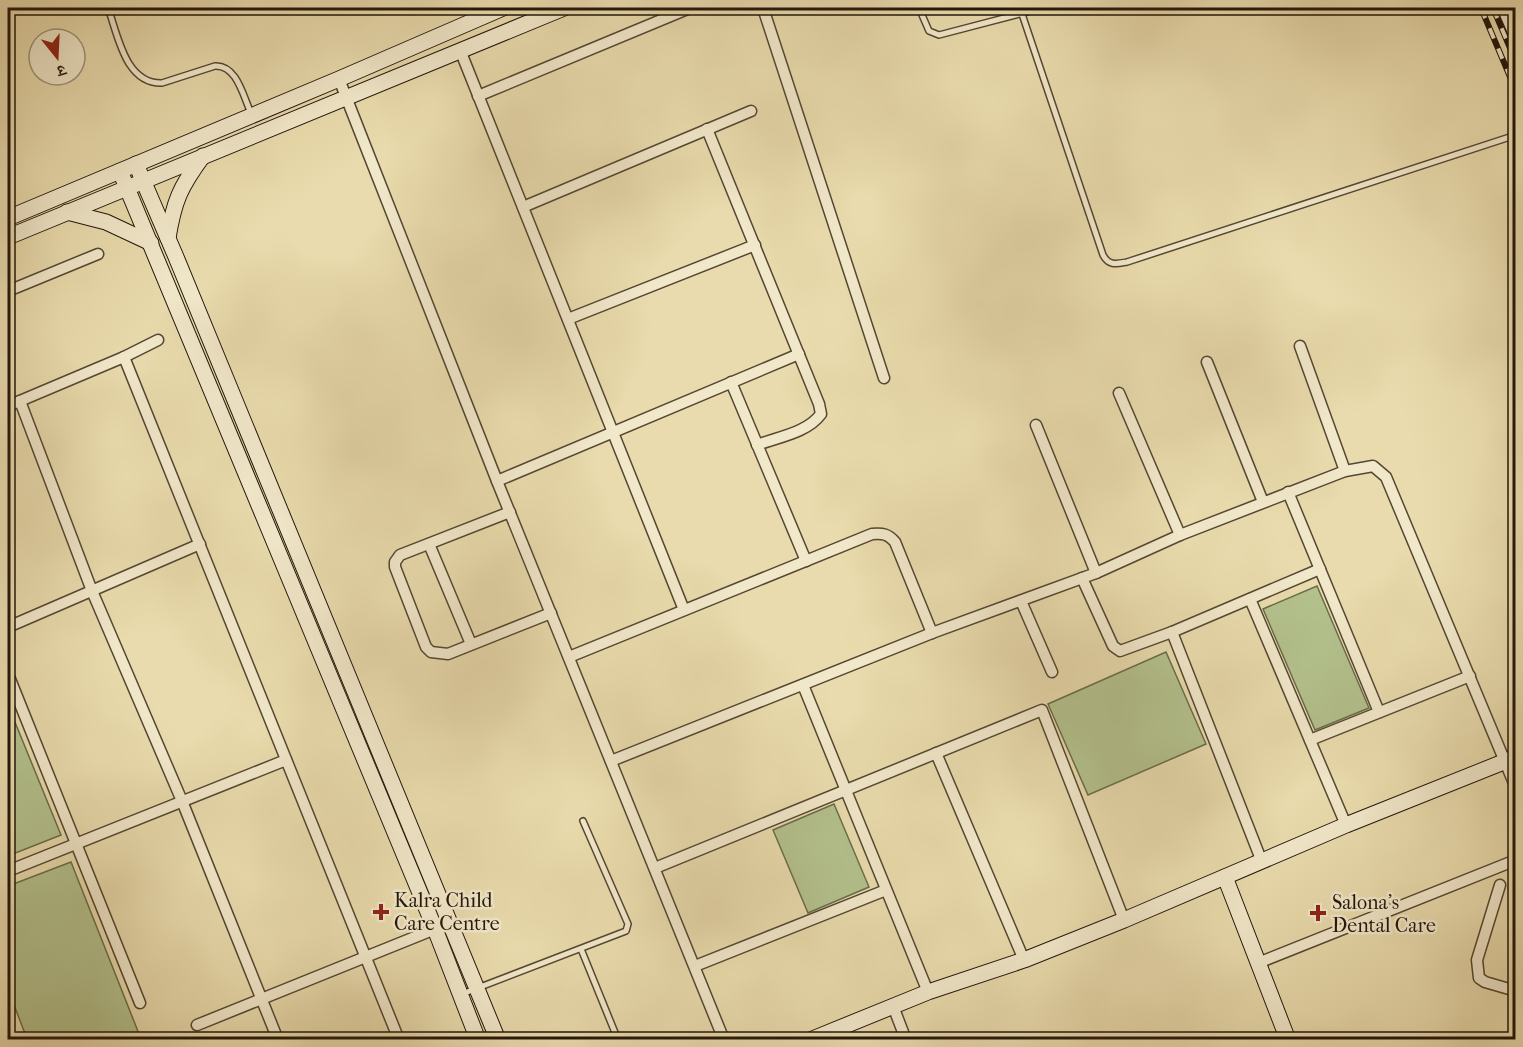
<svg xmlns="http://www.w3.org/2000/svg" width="1523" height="1047" font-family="'IM FELL French Canon','Noto Serif Devanagari',serif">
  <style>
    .green { fill: #b3c18d; stroke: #6a6c4c; stroke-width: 1.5 }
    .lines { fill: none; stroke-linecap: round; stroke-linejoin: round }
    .lane-casing { stroke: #544733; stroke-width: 8 }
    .street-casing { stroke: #544733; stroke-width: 13 }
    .secondary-casing { stroke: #22160a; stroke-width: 17 }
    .lane { stroke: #f1e8ca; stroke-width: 5 }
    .street { stroke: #f1e8ca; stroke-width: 10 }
    .secondary { stroke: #f1e8ca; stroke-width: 15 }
    .rail-casing { stroke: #22160a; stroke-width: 6 }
    .rail { stroke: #f1e8ca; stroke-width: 4; stroke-dasharray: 11; stroke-linecap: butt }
    .poi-dot { fill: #8f2418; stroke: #f1e8ca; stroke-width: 2 }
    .labels { text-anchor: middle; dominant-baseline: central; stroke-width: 5; stroke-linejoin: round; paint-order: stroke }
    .poi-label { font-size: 20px; fill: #22160a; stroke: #f1e8ca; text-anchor: start }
  </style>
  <rect width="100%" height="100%" fill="#e9dbad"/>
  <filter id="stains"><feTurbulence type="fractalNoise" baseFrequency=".00333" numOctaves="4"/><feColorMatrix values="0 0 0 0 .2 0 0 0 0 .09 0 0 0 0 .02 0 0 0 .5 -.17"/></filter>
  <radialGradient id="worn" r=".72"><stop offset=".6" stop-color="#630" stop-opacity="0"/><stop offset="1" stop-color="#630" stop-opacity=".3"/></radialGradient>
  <g class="green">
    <path d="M 1317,586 L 1369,708 L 1315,730 L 1263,609 Z"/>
    <path d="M 1166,652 L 1206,744 L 1088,795 L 1048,704 Z"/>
    <path d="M 8,705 L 61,835 L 8,856 Z"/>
    <path d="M 834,804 L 869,887 L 808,913 L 773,830 Z"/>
    <path d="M 71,862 L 141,1039 L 27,1039 L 8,989 L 8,886 Z"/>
  </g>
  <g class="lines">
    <g class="lane-casing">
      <g id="lane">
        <path d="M 108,8 C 118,35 125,84 162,83 L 215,66 C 237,65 243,96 251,113"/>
        <path d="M 919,8 L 929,31 L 939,35 L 1042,8"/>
        <path d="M 1022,14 L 1103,255 C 1109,266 1116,264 1127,262 L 1516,135"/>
        <path d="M 581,949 L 618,1040"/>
        <path d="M 462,994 L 626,931 L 628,924 L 583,821"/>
      </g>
    </g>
    <g class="street-casing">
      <g id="street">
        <path d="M 763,8 L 884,378"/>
        <path d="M 460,50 L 684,610"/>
        <path d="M 339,79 L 497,481 L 724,1040"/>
        <path d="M 478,96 L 690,8"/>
        <path d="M 707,129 L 819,404 L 821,414 C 807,433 778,437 757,445"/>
        <path d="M 523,207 L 751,111"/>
        <path d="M 8,291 L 98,254"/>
        <path d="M 568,319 L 755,245"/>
        <path d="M 1300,346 L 1345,471"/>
        <path d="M 124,357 L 399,1040"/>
        <path d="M 1207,362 L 1263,502"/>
        <path d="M 731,382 L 806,561"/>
        <path d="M 1119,393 L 1180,535"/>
        <path d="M 20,401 L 92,591 L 182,801 L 278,1040"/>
        <path d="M 8,406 L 124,357 L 158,340"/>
        <path d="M 1036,425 L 1096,573"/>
        <path d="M 497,481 L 799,354"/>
        <path d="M 1288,492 L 1379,712"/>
        <path d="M 510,512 L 400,555 L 395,562 L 395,567 L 426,647 L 431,652 L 448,654 L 551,613"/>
        <path d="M 429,544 L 471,644"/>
        <path d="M 1082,578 L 1113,646 L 1120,651 L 1172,632 L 1320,569"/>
        <path d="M 1250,599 L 1346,825"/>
        <path d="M 1021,601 L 1052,672"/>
        <path d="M 8,627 L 200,544"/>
        <path d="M 1172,632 L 1262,862"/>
        <path d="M 569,657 L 872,534 C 883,533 888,534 895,542 L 932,633"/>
        <path d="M 8,674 L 140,1003"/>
        <path d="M 803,685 L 928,992"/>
        <path d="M 1310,740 L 1470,676"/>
        <path d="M 936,753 L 1024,960"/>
        <path d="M 611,761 L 932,633 L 1096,573 L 1180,535 L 1345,471 L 1373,466 L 1386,477 L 1516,788"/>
        <path d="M 655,868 L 1042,710 L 1124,920"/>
        <path d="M 8,871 L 286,760"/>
        <path d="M 1500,885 L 1477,960 L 1479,978 L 1485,982 L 1516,991"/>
        <path d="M 1258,963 L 1516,860"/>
        <path d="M 695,966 L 886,890"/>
        <path d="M 893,1006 L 906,1040"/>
        <path d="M 197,1025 L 435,929"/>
        <path d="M 8,1031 L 11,1040"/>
      </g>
    </g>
    <g class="secondary-casing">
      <g id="secondary">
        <path d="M 1505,8 L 1516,33"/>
        <path d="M 136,164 L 176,257 L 498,1040"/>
        <path d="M 120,171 L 435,929 L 478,1040"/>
        <path d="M 67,212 L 106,222 L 151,243"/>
        <path d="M 8,218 L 339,79 L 503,8"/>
        <path d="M 8,237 L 564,8"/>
        <path d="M 168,238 C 174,201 180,187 203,156"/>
        <path d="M 1225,877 L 1288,1040"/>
        <path d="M 810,1040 L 928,992 L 1024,960 L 1124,920 L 1346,825 L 1516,757"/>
      </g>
    </g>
    <use href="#lane" class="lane"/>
    <use href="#street" class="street"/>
    <use href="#secondary" class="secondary"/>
    <g class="rail-casing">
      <g id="rail">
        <path d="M 1481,8 L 1516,91"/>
        <path d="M 1493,8 L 1516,62"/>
      </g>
    </g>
    <use href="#rail" class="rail"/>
  </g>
  <g class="poi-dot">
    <path d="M378 903h6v6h6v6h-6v6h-6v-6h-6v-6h6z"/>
    <path d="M1315 904h6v6h6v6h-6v6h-6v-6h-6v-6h6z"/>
  </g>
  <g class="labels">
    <g class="poi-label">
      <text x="394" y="900">Kalra Child<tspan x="394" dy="23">Care Centre</tspan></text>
      <text x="1332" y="902">Salona's<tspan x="1332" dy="23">Dental Care</tspan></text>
    </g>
  </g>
  <rect width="1523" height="1047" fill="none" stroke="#e9dbad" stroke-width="30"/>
  <rect x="9" y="9" width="1505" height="1029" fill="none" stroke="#22160a" stroke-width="3"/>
  <rect x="15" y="15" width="1493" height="1017" fill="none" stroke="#22160a" stroke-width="1.5"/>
  <g transform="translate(57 57) rotate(162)"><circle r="28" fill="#f1e8ca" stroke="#9e947d" stroke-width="1.5"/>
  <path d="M0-4.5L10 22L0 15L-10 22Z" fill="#8f2418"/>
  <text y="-9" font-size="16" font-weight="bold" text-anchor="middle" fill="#22160a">उ</text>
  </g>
  <rect width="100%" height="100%" filter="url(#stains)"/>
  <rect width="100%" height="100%" fill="url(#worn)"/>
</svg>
